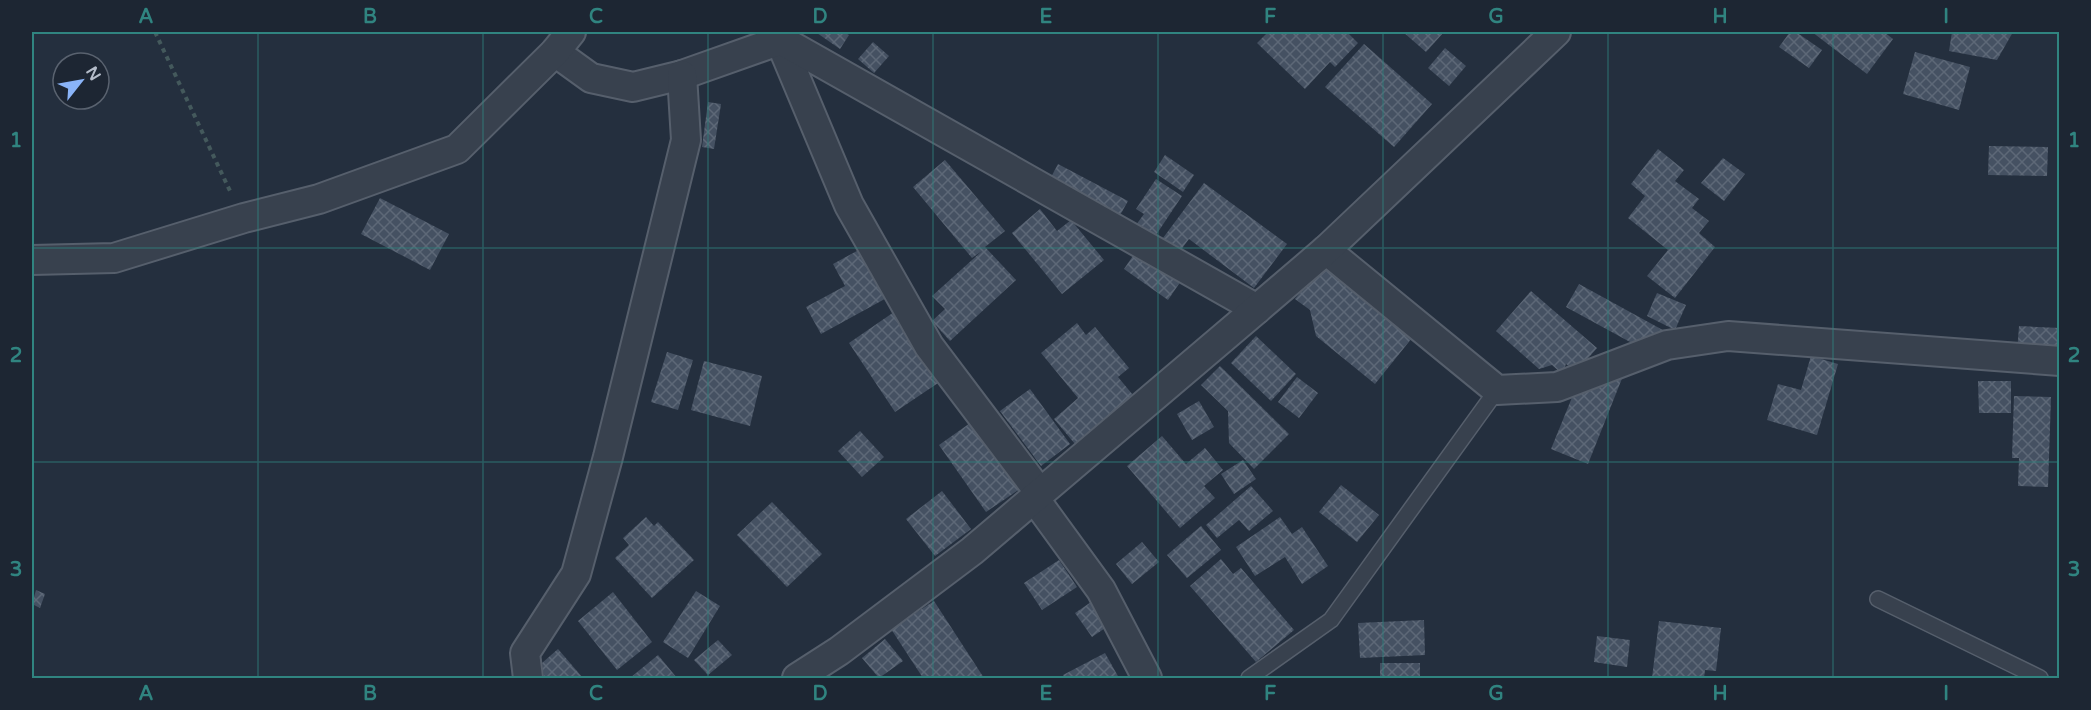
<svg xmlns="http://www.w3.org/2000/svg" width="2091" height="710" font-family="'Varela Round',sans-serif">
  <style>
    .building { fill: url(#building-cross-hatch) }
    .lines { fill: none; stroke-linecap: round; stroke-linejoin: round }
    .service-casing { stroke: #565f6c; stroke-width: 18 }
    .minor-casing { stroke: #565f6c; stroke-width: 32 }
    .path { stroke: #44595c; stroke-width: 4; stroke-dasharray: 4.5 4.5; stroke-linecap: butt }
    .service { stroke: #38414e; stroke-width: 15 }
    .minor { stroke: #38414e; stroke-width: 28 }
    .grid { fill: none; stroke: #308480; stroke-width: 1.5; stroke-opacity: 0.55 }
    .neatline { fill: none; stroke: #308480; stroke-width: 2 }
    .grid-label { font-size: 20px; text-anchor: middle; font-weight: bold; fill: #308480 }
  </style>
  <defs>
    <pattern id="building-cross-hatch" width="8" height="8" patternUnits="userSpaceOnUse" patternTransform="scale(1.5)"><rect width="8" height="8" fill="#455162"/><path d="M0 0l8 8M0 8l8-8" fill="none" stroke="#5d6877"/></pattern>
  </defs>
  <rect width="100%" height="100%" fill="#242f3e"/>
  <g class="building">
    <path d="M 819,32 L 844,32 L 849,35 L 840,49 L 817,33 Z"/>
    <path d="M 1268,32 L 1347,32 L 1358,43 L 1335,67 L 1330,62 L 1305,89 L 1257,43 Z"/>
    <path d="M 1403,32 L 1444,32 L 1426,52 Z"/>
    <path d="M 1790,32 L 1796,32 L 1822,50 L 1809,68 L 1779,47 Z"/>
    <path d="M 1812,32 L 1884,32 L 1893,39 L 1867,74 Z"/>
    <path d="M 1952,32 L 2013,32 L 1997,60 L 1949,51 Z"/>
    <path d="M 873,42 L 889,56 L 874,73 L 858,59 Z"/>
    <path d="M 1364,44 L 1432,104 L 1394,147 L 1325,87 Z"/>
    <path d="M 1445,48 L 1466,66 L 1449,86 L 1428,68 Z"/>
    <path d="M 1915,52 L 1970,67 L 1959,110 L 1903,94 Z"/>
    <path d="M 708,102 L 721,104 L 714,149 L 702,147 Z"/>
    <path d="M 1989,146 L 2048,147 L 2047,176 L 1988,175 Z"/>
    <path d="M 1658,149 L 1684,170 L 1675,181 L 1699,199 L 1692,208 L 1709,221 L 1699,233 L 1715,247 L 1675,298 L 1647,276 L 1668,250 L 1628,218 L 1645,196 L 1631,184 Z"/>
    <path d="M 1165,155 L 1194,175 L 1183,192 L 1154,172 Z"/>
    <path d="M 1723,158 L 1745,174 L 1724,201 L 1701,183 Z"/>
    <path d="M 945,160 L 1005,231 L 985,247 L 1016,280 L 950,341 L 932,321 L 945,309 L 932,296 L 982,251 L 972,258 L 913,187 Z"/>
    <path d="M 1058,164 L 1128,201 L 1119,217 L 1049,181 Z"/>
    <path d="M 1156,179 L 1182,196 L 1152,241 L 1133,229 L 1144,214 L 1136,209 Z"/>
    <path d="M 1204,183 L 1287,244 L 1254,288 L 1189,239 L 1180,251 L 1163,238 Z"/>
    <path d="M 380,198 L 449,234 L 430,270 L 361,234 Z"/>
    <path d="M 1040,209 L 1057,231 L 1071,220 L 1104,260 L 1062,294 L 1012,233 Z"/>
    <path d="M 866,246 L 892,295 L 821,334 L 806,307 L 845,286 L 833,264 Z"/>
    <path d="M 1139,247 L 1183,278 L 1168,300 L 1124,269 Z"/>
    <path d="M 1323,265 L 1412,338 L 1375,384 L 1316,336 L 1310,310 L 1295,299 Z"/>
    <path d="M 1579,284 L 1670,334 L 1641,348 L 1566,307 Z"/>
    <path d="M 1531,291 L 1597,348 L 1576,372 L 1566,364 L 1562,374 L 1552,365 L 1539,369 L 1496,331 Z"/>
    <path d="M 1657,293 L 1686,305 L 1675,330 L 1647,316 Z"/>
    <path d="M 894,312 L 941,381 L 895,412 L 849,343 Z"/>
    <path d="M 1077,323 L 1086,335 L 1095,327 L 1129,368 L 1118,377 L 1133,395 L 1075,444 L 1054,419 L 1078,398 L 1041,353 Z"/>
    <path d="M 2019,326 L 2060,328 L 2059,355 L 2017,353 Z"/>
    <path d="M 1256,336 L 1296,374 L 1271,401 L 1231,363 Z"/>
    <path d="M 667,352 L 693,360 L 678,410 L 651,402 Z"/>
    <path d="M 1811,356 L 1838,364 L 1817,435 L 1767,420 L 1778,384 L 1801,390 Z"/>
    <path d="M 704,361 L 762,376 L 750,426 L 691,410 Z"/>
    <path d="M 1220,366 L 1289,434 L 1254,469 L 1229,443 L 1228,411 L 1201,385 Z"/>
    <path d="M 1623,376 L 1588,464 L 1551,449 L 1573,395 Z"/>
    <path d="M 1297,377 L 1318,393 L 1299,418 L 1278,402 Z"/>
    <path d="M 1978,381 L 2011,381 L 2011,413 L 1979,413 Z"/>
    <path d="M 1030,389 L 1070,444 L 1041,466 L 1000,411 Z"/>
    <path d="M 2014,396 L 2051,397 L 2048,487 L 2018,486 L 2019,458 L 2012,458 Z"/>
    <path d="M 1199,401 L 1214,427 L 1192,440 L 1177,414 Z"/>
    <path d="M 973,421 L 1020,489 L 986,512 L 939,445 Z"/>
    <path d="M 860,431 L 884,457 L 862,477 L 838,451 Z"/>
    <path d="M 1162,436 L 1186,464 L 1205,448 L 1223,470 L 1204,486 L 1215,498 L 1180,528 L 1127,466 Z"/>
    <path d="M 1243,460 L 1256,479 L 1234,494 L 1221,474 Z"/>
    <path d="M 1341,485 L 1379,515 L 1357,542 L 1319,512 Z"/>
    <path d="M 1251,486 L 1273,511 L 1249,531 L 1239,520 L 1217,538 L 1206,525 Z"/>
    <path d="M 942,491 L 971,529 L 935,556 L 906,519 Z"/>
    <path d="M 772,502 L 822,554 L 787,587 L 737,535 Z"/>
    <path d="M 646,517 L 654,526 L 658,522 L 694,560 L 652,598 L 615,558 L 629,545 L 623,538 Z"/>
    <path d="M 1280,517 L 1292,534 L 1302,527 L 1328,566 L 1302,584 L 1285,557 L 1255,576 L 1236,547 Z"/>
    <path d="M 1201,526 L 1221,550 L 1187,578 L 1167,555 Z"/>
    <path d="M 1142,542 L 1159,562 L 1132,584 L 1116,564 Z"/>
    <path d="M 1221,559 L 1233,574 L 1241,568 L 1294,630 L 1256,662 L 1190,586 Z"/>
    <path d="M 1059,560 L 1077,587 L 1042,610 L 1024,583 Z"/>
    <path d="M 36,590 L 45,594 L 40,608 L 32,604 Z"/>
    <path d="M 696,591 L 720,606 L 688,658 L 663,642 Z"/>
    <path d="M 613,592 L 652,642 L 617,670 L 578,621 Z"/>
    <path d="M 1094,600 L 1111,624 L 1092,637 L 1075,613 Z"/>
    <path d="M 934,601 L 984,678 L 923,678 L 891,629 Z"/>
    <path d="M 1424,620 L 1425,655 L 1360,658 L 1358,623 Z"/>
    <path d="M 1659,621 L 1721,628 L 1716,671 L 1705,670 L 1704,678 L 1652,678 Z"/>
    <path d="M 1597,636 L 1630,640 L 1627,667 L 1594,662 Z"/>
    <path d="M 885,639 L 903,661 L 879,678 L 862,658 Z"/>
    <path d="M 718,640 L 732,655 L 708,675 L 694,660 Z"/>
    <path d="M 558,649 L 583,678 L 544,678 L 542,663 Z"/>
    <path d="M 1105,653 L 1119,678 L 1065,678 L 1063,675 Z"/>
    <path d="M 658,655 L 677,678 L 630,678 Z"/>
    <rect x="1380" y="663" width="40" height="15"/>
  </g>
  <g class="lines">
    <g class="service-casing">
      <g id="service">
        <path d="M 1878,599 L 2040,678"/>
        <path d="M 1249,678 L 1331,620 L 1497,390"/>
      </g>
    </g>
    <g class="minor-casing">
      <g id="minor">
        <path d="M 778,36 L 849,205 L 929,346 L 1040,493"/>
        <path d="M 555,52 L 591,78 L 633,87 L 682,75 L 781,40 L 1257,309"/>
        <path d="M 1326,250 L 1497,390 L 1557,387 L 1667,345 L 1728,336 L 2060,361"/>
        <path d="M 32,260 L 114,258 L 244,218 L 319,199 L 457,149 L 555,52 L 571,32"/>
        <path d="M 1034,498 L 1101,590 L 1147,678"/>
        <path d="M 528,678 L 525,653 L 576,574 L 608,457 L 686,140 L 682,75"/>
        <path d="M 797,678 L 839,651 L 972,551 L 1257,309 L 1326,250 L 1556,32"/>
      </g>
    </g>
    <path class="path" d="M 155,32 L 230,191"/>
    <use href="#service" class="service"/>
    <use href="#minor" class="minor"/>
  </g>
  <path class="grid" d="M 258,32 L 258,678M 483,32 L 483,678M 708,32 L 708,678M 933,32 L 933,678M 1158,32 L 1158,678M 1383,32 L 1383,678M 1608,32 L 1608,678M 1833,32 L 1833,678M 32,248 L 2060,248M 32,462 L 2060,462"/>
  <rect width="2091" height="710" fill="none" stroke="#1d2633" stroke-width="66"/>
  <g transform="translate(81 81) rotate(59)"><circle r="28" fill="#1d2633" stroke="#59626f" stroke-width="1.5"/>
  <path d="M0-4.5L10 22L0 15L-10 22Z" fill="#8ab4f8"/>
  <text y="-9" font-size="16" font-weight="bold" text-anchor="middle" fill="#b4bcc9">N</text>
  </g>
  <rect x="33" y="33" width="2025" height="644" class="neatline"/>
  <g class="grid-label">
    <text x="146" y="23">A</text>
    <text x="370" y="23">B</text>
    <text x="596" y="23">C</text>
    <text x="820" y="23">D</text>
    <text x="1046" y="23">E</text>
    <text x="1270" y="23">F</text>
    <text x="1496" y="23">G</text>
    <text x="1720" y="23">H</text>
    <text x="1946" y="23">I</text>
    <text x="16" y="147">1</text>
    <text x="2074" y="147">1</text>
    <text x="16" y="362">2</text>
    <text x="2074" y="362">2</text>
    <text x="16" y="576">3</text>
    <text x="2074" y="576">3</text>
    <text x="146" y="700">A</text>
    <text x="370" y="700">B</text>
    <text x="596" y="700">C</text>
    <text x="820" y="700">D</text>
    <text x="1046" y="700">E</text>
    <text x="1270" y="700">F</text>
    <text x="1496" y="700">G</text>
    <text x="1720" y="700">H</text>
    <text x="1946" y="700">I</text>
  </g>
</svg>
